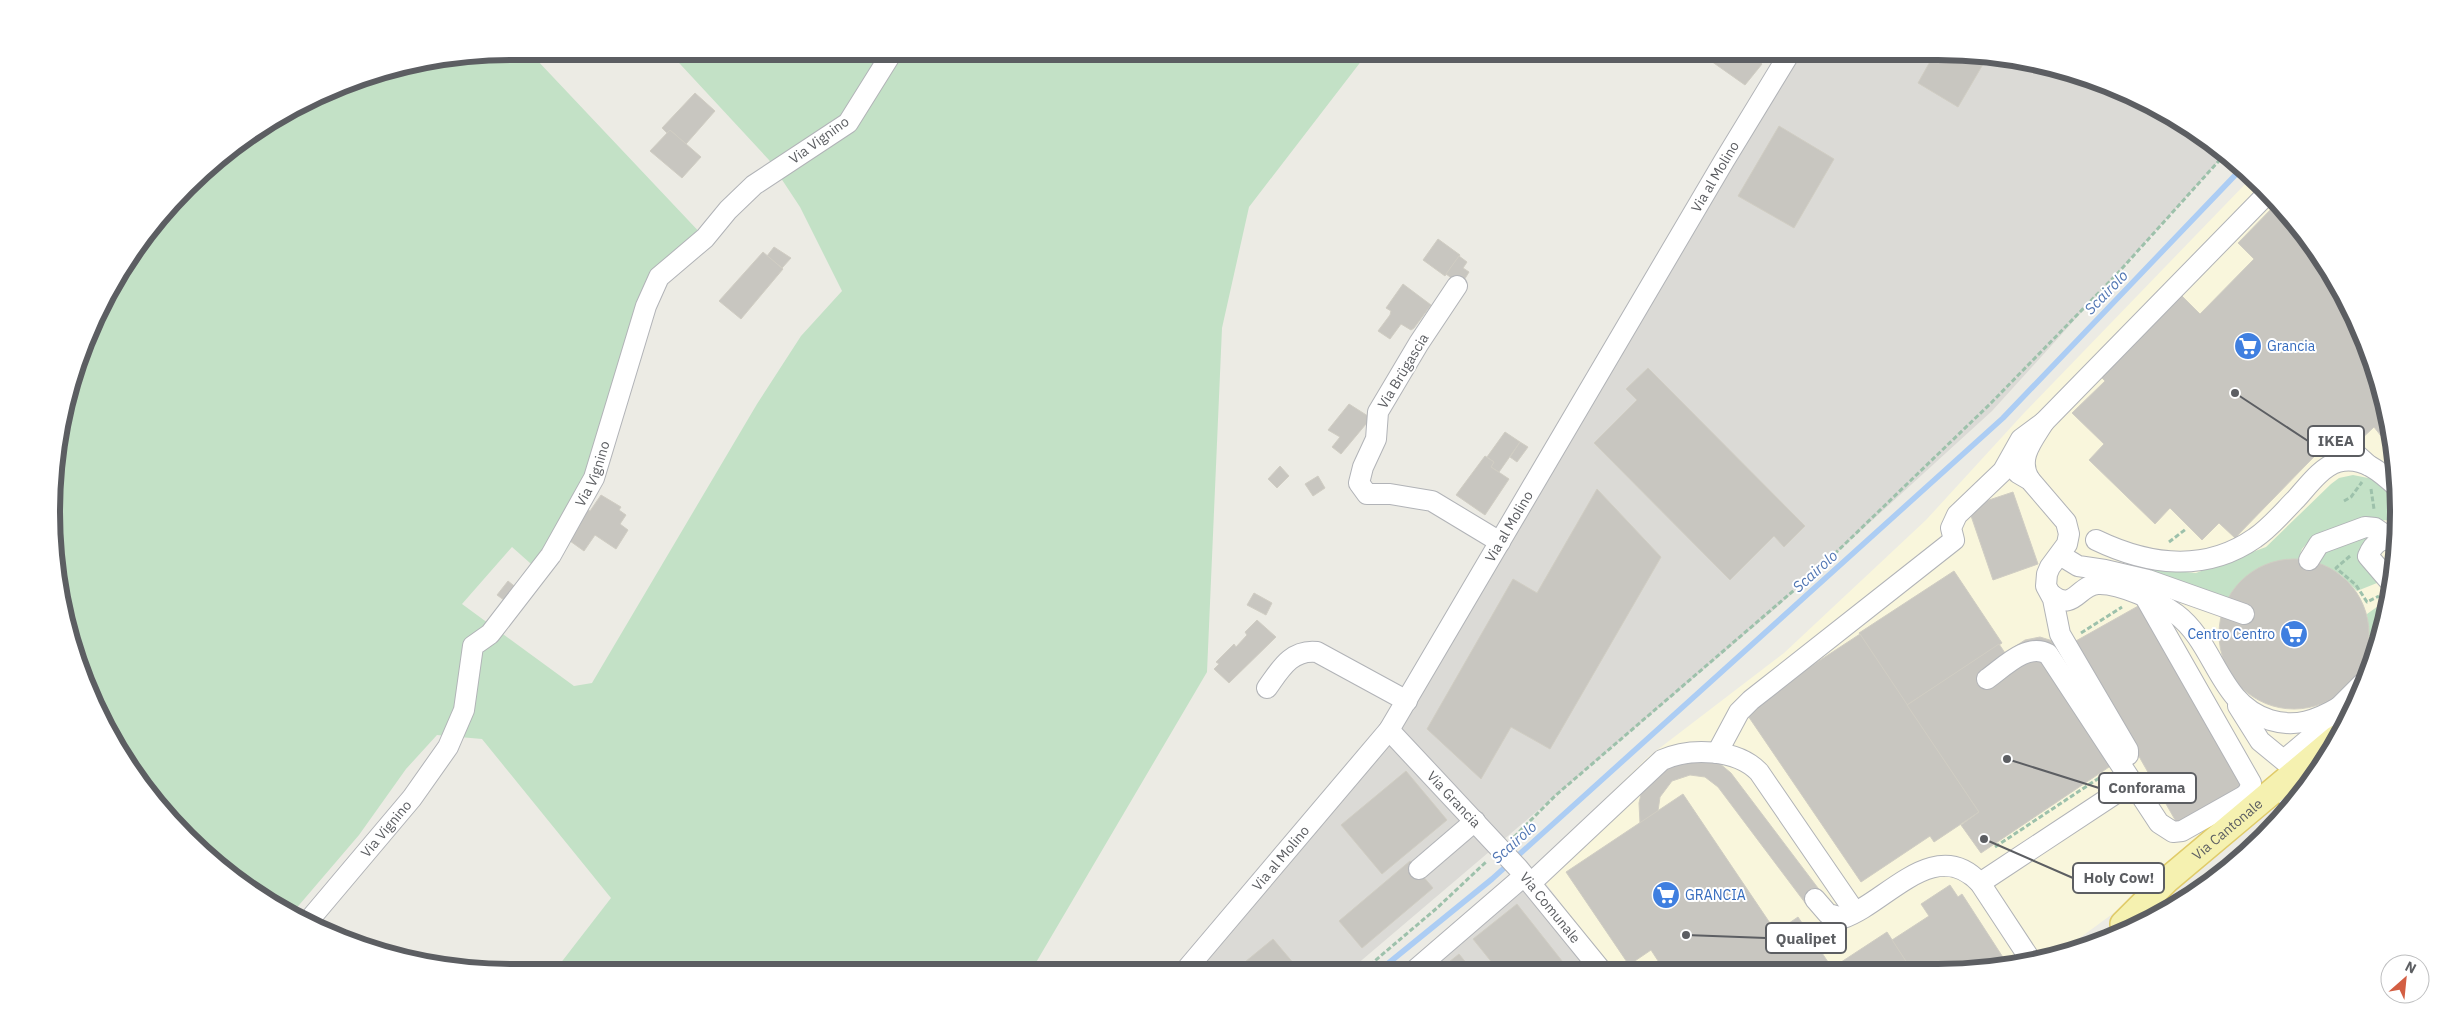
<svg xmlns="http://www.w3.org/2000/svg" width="2450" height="1024" font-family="'IBM Plex Sans',sans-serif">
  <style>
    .commercial { fill: #f9f6dc }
    .industrial { fill: #dbdad6 }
    .green { fill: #c3e1c6 }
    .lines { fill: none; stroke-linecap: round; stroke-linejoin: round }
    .stream { stroke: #accdf4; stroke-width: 5.5 }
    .building { fill: #c8c6c0; stroke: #d0cdc3 }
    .minor-casing { stroke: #b1b3b7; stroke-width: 22 }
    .major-casing { stroke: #e0cb69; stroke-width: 28 }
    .path { stroke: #9dc1ab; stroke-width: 3; stroke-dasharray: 5 2.5; stroke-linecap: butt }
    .minor { stroke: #fff; stroke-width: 20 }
    .major { stroke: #f5f1b0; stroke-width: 25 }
    .labels { text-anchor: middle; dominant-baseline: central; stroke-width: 4; stroke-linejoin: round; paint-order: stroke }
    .street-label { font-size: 14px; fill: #5c5e62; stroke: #fff }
    .shop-label { font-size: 14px; fill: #366cbe; stroke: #fff; text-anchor: start }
    .water-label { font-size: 15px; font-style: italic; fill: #5277b4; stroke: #fff }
    .rim { fill: none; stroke: #5c5e62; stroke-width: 6 }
    .leader { fill: none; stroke: #5c5e62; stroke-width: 2 }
    .callout-dot { fill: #5c5e62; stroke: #fff; stroke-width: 2 }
    .callout { fill: #fff; stroke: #5c5e62; stroke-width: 2 }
    .callout-label { font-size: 15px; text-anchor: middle; font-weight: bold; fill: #5c5e62 }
  </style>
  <rect width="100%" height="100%" fill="#ecebe4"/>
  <path class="commercial" d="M 2252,177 L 2303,231 L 2351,308 L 2383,392 L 2398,482 L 2395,572 L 2374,660 L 2351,706 L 2273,781 L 2126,904 L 2066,948 L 1998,969 L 1612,970 L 1534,868 L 1648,757 L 1784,653 L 1926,520 L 2024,413 Z"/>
  <g class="industrial">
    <path d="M 1791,51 L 1938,51 L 2086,76 L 2168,113 L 2225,154 L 1992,411 L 1776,608 L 1349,971 L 1185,971 L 1389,730 Z"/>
    <path d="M 1519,891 L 1526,891 L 1592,970 L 1422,970 Z"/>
  </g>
  <g class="green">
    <path d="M 512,51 L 543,51 L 536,59 L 705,238 L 659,277 L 594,478 L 539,571 L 512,547 L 462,604 L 574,686 L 592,683 L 757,404 L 801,336 L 842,291 L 800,207 L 769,160 L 668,51 L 1369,51 L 1249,207 L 1222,328 L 1207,672 L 1031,971 L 553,973 L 611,898 L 482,739 L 437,735 L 406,769 L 359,835 L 294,911 L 231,877 L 165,816 L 113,743 L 60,602 L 55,452 L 76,364 L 113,282 L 208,165 L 281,113 L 364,76 Z"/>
    <path d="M 2353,475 L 2373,479 L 2397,502 L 2397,520 L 2361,521 L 2308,542 L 2302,549 L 2298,560 C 2267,562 2247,573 2229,598 L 2141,571 L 2143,568 L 2196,573 L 2266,547 L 2331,484 L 2339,478 Z"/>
    <path d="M 2367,537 L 2361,552 L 2382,581 L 2357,591 L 2341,575 L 2317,563 L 2322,551 Z"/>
    <path d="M 2388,599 C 2385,615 2384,630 2368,637 L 2367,614 Z"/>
  </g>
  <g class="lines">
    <path class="stream" d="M 1380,970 L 1492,879 L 2003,418 L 2243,167"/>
  </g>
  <g class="building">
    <path d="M 1719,51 L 1751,51 L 1749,54 L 1762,64 L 1745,85 L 1711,61 Z"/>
    <path d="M 1936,51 L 1986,59 L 1958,107 L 1918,83 Z"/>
    <path d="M 695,93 L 715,111 L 686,144 L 670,130 L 667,133 L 662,128 Z"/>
    <path d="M 1779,126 L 1834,159 L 1794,228 L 1738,196 Z"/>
    <path d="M 670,130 L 701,157 L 682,178 L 650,151 Z"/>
    <path d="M 2277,203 L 2303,231 L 2351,308 L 2383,392 L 2390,433 L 2387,431 L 2381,436 L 2374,427 L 2357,443 L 2342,428 L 2235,538 L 2219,523 L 2202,540 L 2170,508 L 2155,524 L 2089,460 L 2104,444 L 2072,413 L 2105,381 L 2101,377 L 2181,295 L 2200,314 L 2254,259 L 2238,243 Z"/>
    <path d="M 1438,239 L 1460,255 L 1445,276 L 1423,260 Z"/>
    <path d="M 774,247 L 791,258 L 782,268 L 767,256 Z"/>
    <path d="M 763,252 L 783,269 L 741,319 L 719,301 Z"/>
    <path d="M 1459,256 L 1467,262 L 1463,268 L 1469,272 L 1461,285 L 1446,274 Z"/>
    <path d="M 1403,284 L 1431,305 L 1414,328 L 1411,330 L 1401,324 L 1390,339 L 1378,331 L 1390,315 L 1391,311 L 1386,308 Z"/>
    <path d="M 1648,368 L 1805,526 L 1784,547 L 1774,536 L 1730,580 L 1594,443 L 1637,400 L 1626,389 Z"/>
    <path d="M 1349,404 L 1371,418 L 1341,454 L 1332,447 L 1340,437 L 1328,430 Z"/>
    <path d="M 1505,432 L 1520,442 L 1499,472 L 1491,467 L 1494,462 L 1487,457 Z"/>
    <path d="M 1520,442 L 1528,447 L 1517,462 L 1510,457 Z"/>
    <path d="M 1485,456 L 1494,462 L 1491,467 L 1509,479 L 1485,515 L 1456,495 Z"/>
    <path d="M 1280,466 L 1289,476 L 1277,488 L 1268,479 Z"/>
    <path d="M 1318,476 L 1325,488 L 1313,496 L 1305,484 Z"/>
    <path d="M 1597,489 L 1661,557 L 1550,749 L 1511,727 L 1481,779 L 1427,729 L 1513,579 L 1537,593 Z"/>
    <path d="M 2013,492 L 2038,564 L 1993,580 L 1968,507 Z"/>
    <path d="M 601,495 L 621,507 L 619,510 L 626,515 L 620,524 L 628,530 L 616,549 L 595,535 L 584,551 L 570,541 L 581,523 L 575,520 L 583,507 L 590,511 Z"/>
    <circle cx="2294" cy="634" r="75"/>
    <path d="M 1954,571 L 2002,643 L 1907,705 L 1859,633 Z"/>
    <path d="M 508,581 L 523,593 L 512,606 L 497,595 Z"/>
    <path d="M 1254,593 L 1272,603 L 1266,615 L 1247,605 Z"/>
    <path d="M 2140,605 L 2244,788 L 2178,825 L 2074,642 Z"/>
    <path d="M 1257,620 L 1276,637 L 1229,683 L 1214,669 L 1219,664 L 1216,662 L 1234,644 L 1236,647 L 1247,635 L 1245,632 Z"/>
    <path d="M 1860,634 L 1979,812 L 1934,842 L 1930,836 L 1861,882 L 1744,710 Z"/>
    <path d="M 2040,637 L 2056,642 L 2112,765 L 1981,853 L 1961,825 L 1979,812 L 1907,705 L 1999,644 L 2005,653 L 2025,640 Z"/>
    <path d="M 1680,757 L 1719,763 L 1731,773 L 1821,892 L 1806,904 L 1718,787 L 1705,777 L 1690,775 L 1672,781 L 1660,797 L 1658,811 L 1640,823 L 1639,803 L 1642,790 Z"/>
    <path d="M 1406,771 L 1447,820 L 1382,874 L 1341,825 Z"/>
    <path d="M 1683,794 L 1776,932 L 1798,917 L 1832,968 L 1664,970 L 1651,950 L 1629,965 L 1566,872 Z"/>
    <path d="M 1410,861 L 1433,888 L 1362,948 L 1339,921 Z"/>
    <path d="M 1950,885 L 1958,897 L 1962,894 L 2006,962 L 1995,969 L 1911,969 L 1892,940 L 1929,916 L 1921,904 Z"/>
    <path d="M 1517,904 L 1566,966 L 1560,970 L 1498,970 L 1473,939 Z"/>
    <path d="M 1887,932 L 1911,969 L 1831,969 L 1832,968 Z"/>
    <path d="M 1273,939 L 1300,971 L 1234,971 Z"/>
    <path d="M 1459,954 L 1472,970 L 1439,970 Z"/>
  </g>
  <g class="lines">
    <g class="minor-casing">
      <g id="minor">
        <path d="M 1457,286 L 1419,343 L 1378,412 L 1376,439 L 1363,467 L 1359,483 L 1367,494 L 1390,494 L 1432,501 L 1500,542"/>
        <path d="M 2044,422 L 2268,193"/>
        <path d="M 2337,437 L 2368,465"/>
        <path d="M 2018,473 L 2030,480 L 2066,522 L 2069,534 L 2067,544 L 2050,567 L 2047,574 L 2046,586 L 2053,599 L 2060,634 L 2128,750 L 2128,755"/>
        <path d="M 2096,540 C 2148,565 2205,573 2255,538 C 2270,528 2283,512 2296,499 C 2307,487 2321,467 2338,462 C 2362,455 2382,473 2398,488"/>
        <path d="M 2060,555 L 2078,566 L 2105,570 L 2148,580 L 2244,614"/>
        <path d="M 2309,560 L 2319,544 L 2365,527 L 2375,528 L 2391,539"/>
        <path d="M 2392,584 L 2368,556 C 2373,544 2383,534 2396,543"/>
        <path d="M 2052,595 C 2074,612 2078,585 2098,584 C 2119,583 2159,601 2176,614 C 2216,644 2218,704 2270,720 C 2296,728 2317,720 2339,707"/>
        <path d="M 1987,679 C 2003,668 2027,642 2048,654 L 2159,823 L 2173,832 L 2182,831 L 2244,796 L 2249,791 L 2251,783 L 2145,597"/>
        <path d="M 1267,688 C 1280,670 1291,649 1317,652 L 1407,701"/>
        <path d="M 2238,706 L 2260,741 L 2288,764 L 2299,777 L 2297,789 L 2289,800"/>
        <path id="s1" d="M 1389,730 L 1518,868 L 1601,970"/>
        <path d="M 1717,753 L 1739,712 L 1751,700 L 1954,540 L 1951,528 L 1957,515 L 2003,471 L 2021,439 L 2044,422 C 2033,440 2016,459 2030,480"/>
        <path d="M 2288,764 L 2290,755 L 2328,723 L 2339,707 L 2362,684"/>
        <path d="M 1419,869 L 1475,821"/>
        <path d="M 1531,883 L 1662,760 C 1691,747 1737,749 1759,772 L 1855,912"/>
        <path d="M 1980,883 L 2133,782"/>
        <path d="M 1815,899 L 1828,914 L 1843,918 C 1885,904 1935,834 1980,883 L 2030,959"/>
        <path id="s2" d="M 310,919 L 412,798 L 448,747 L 464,710 L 473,646 L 490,634 L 551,555 L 594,478 L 646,306 L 659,277 L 705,238 L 728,210 L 754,185 L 848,123 L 893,51"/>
        <path d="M 1415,970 L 1524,876"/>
        <path id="s3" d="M 1185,971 L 1389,730 L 1724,161 L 1791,51"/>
      </g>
    </g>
    <g class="major-casing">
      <g id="major">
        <path id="s4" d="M 2123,924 L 2167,880 L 2336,738"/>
      </g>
    </g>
    <g class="path">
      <path d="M 2371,489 L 2374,509"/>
      <path d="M 2344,501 L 2351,497 L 2362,482"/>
      <path d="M 2169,542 L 2186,529"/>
      <path d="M 2350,556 L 2336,568 L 2356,585 L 2367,602 L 2379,596"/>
      <path d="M 2081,633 L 2122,607"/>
      <path d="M 1514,837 L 1556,795 L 1821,567 L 1991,403 L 2117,274 L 2225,154"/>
      <path d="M 1995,847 L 2105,774"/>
      <path d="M 1364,970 L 1437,908 L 1487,861"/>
    </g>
    <use href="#minor" class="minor"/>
    <use href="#major" class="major"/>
  </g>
  <defs>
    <g id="supermarket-disc" transform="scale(1.4375)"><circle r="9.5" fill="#3f7fe0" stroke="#fff"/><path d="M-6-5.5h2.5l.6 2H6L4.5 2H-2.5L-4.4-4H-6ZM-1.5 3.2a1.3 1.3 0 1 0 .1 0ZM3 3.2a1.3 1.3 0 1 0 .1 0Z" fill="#fff"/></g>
  </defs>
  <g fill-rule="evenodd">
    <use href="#supermarket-disc" x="2248" y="346"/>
    <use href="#supermarket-disc" x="2294" y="634"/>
    <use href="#supermarket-disc" x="1666" y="895"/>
  </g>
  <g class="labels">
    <g class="street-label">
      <text transform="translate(819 140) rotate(-36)">Via Vignino</text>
      <text stroke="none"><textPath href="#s3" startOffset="958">Via al Molino</textPath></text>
      <text transform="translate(1403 371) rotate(-59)">Via Brügascia</text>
      <text stroke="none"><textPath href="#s2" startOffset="538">Via Vignino</textPath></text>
      <text stroke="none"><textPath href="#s3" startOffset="552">Via al Molino</textPath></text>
      <text stroke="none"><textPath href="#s1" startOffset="95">Via Grancia</textPath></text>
      <text stroke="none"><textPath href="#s2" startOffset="118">Via Vignino</textPath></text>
      <text stroke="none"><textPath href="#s4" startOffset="141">Via Cantonale</textPath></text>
      <text stroke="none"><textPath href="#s3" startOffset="148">Via al Molino</textPath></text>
      <text stroke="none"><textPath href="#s1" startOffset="240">Via Comunale</textPath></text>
    </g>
    <g class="shop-label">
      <text x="2267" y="346">Grancia</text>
      <text x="2275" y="634" text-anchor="end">Centro Centro</text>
      <text x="1685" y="895">GRANCIA</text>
    </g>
    <g class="water-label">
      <text transform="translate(2106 292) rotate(-46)">Scairolo</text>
      <text transform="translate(1815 571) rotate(-42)">Scairolo</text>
      <text transform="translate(1514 842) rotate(-42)">Scairolo</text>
    </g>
  </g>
  <path d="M0 0H2450V1024H0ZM512 60H1938A452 452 0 0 1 2390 512V512A452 452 0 0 1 1938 964H512A452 452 0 0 1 60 512V512A452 452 0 0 1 512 60Z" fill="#fff" fill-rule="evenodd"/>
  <path class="rim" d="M512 60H1938A452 452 0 0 1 2390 512V512A452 452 0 0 1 1938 964H512A452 452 0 0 1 60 512V512A452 452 0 0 1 512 60Z"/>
  <path class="leader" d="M2235 393L2308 441M2007 759L2099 788M1984 839L2073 878M1686 935L1766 938"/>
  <g class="callout-dot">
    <circle cx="2235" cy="393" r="5"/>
    <circle cx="2007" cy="759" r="5"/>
    <circle cx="1984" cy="839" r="5"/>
    <circle cx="1686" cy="935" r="5"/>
  </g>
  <g class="callout">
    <rect x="2308" y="426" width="56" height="30" rx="5"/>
    <rect x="2099" y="773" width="97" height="30" rx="5"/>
    <rect x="2073" y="863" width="91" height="30" rx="5"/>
    <rect x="1766" y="923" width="80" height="30" rx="5"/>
  </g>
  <g class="callout-label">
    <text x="2336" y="446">IKEA</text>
    <text x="2147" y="793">Conforama</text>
    <text x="2119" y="883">Holy Cow!</text>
    <text x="1806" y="944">Qualipet</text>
  </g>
  <g transform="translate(2405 979) rotate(27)"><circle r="24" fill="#ffffff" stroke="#bebfc0"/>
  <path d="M0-4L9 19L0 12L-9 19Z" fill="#d35e43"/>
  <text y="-8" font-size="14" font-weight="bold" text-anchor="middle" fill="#5c5e62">N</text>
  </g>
</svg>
